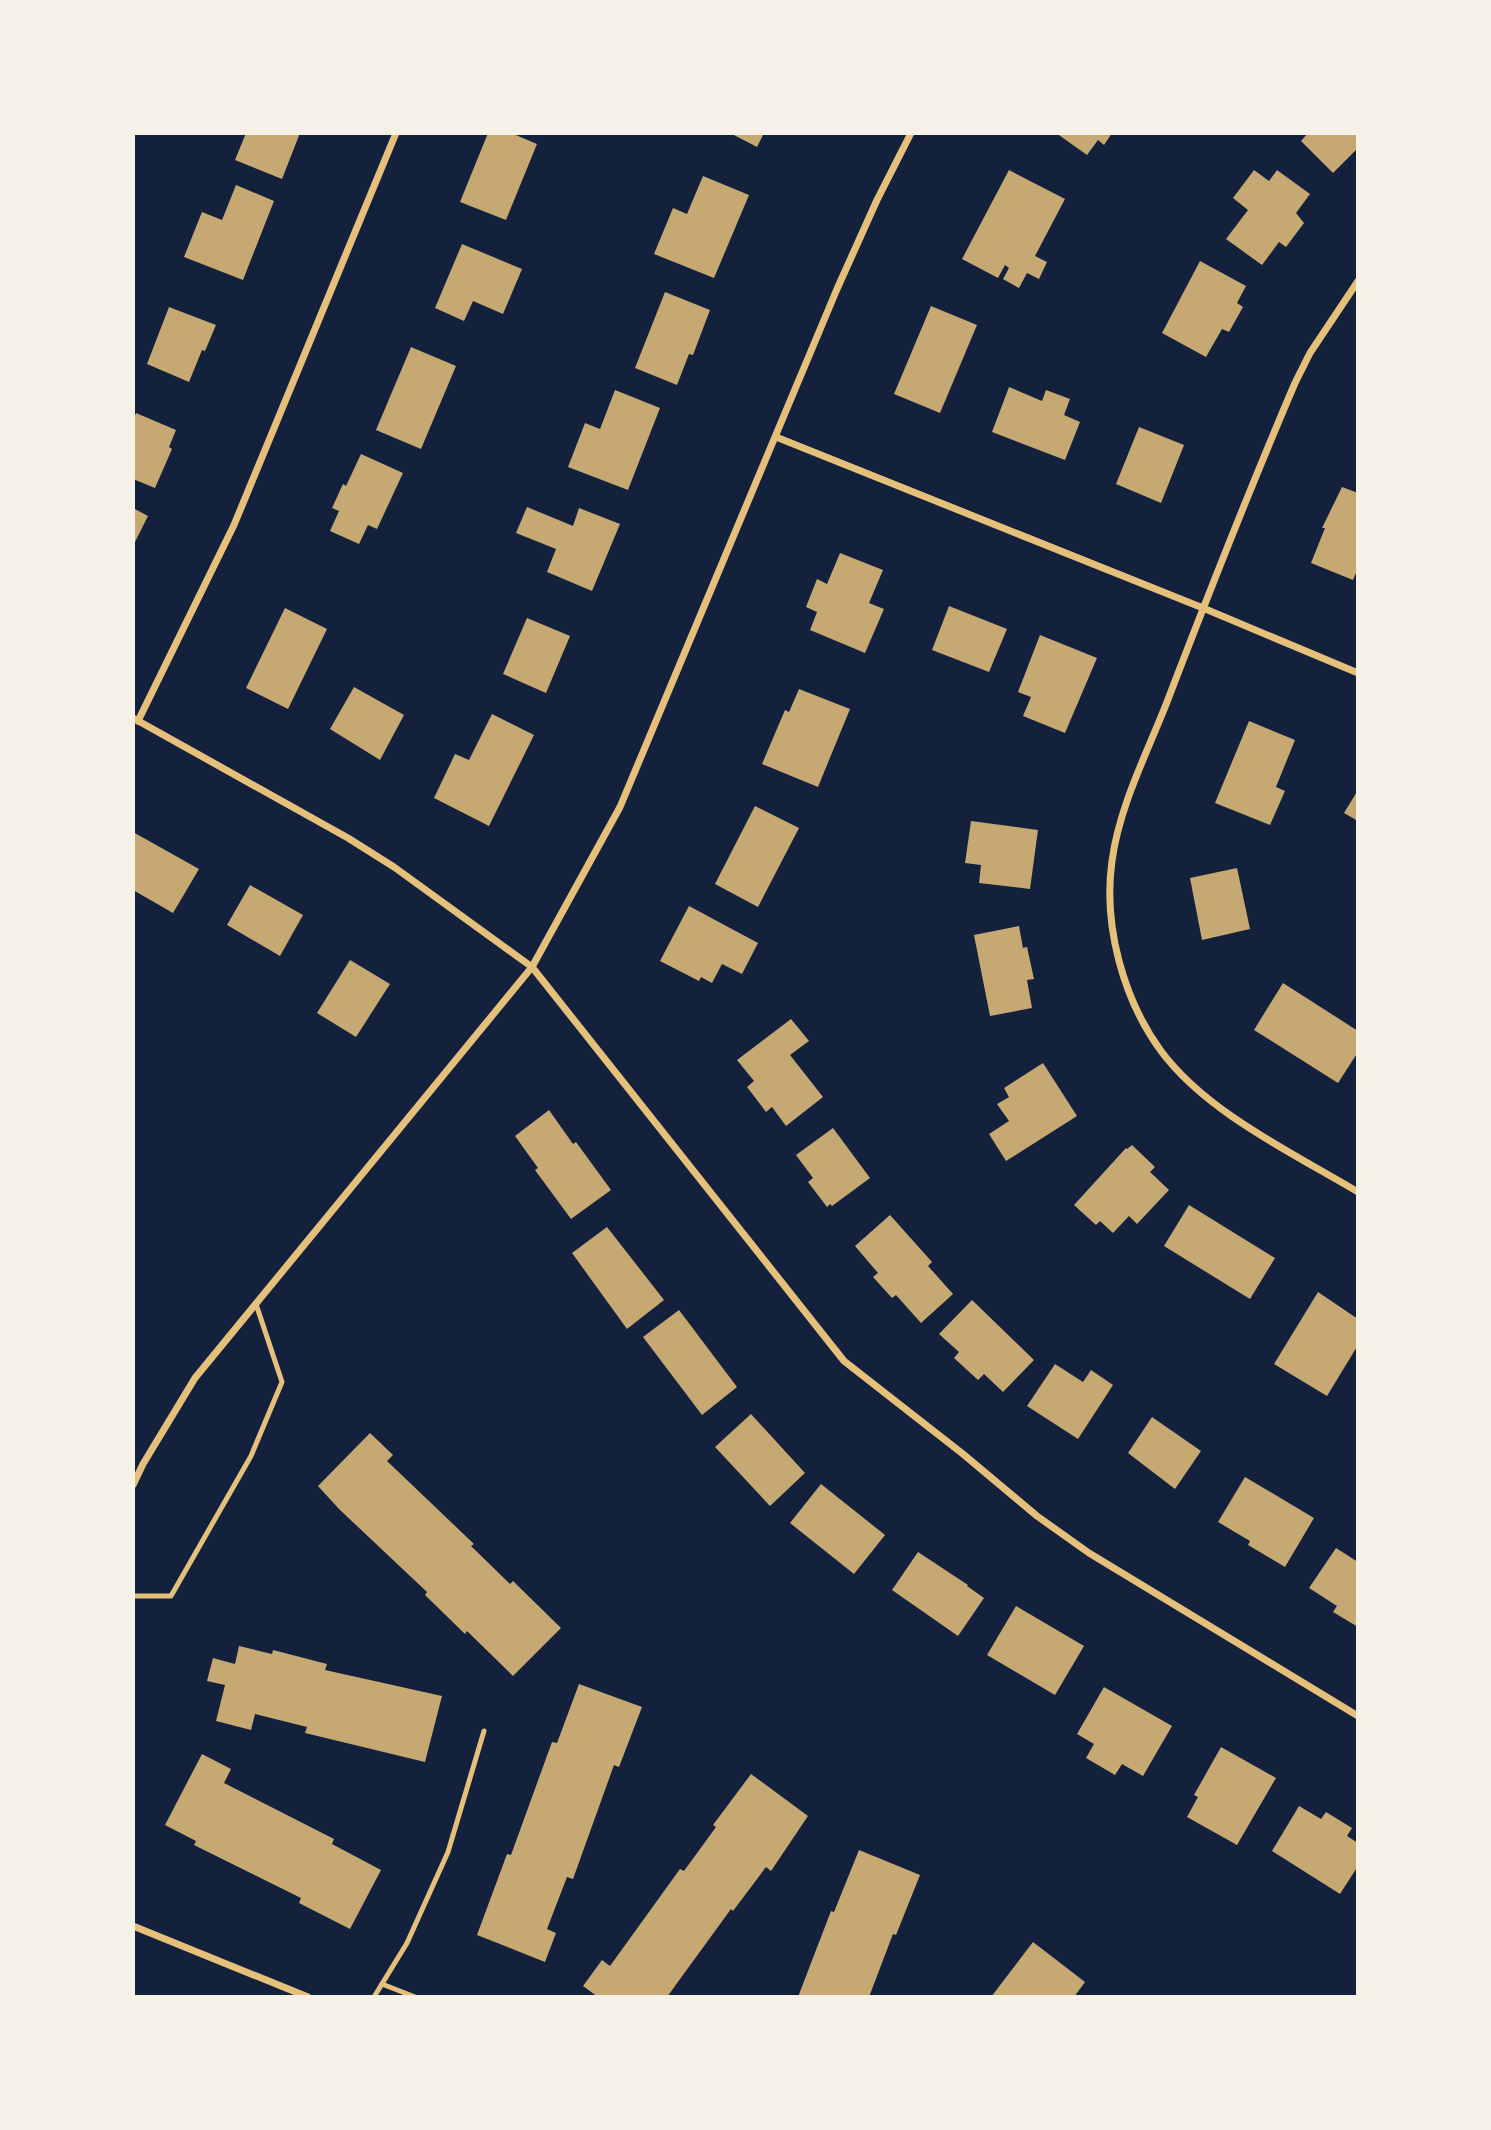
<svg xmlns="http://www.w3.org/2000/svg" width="1491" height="2130" font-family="Spectral,serif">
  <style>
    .building { fill: #c6a872 }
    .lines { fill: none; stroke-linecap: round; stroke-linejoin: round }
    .service { stroke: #e5c07b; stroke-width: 5 }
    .minor { stroke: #e5c07b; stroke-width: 7 }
  </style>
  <rect width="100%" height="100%" fill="#14213d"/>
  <g class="building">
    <path d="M 246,133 L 300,133 L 282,179 L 235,160 Z"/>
    <path d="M 488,133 L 511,133 L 537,144 L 506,220 L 460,202 Z"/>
    <path d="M 730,133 L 764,133 L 757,147 Z"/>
    <path d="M 1056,133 L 1112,133 L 1104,145 L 1098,140 L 1087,155 Z"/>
    <path d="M 1308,133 L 1358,133 L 1358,148 L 1333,173 L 1301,141 Z"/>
    <path d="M 1009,170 L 1065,199 L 1035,256 L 1047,262 L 1039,279 L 1027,273 L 1019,288 L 1003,279 L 1009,268 L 1005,265 L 998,278 L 962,259 Z"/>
    <path d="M 1254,170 L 1269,181 L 1277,170 L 1310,194 L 1296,213 L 1304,223 L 1286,247 L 1279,242 L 1262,265 L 1226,239 L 1248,210 L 1233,198 Z"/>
    <path d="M 703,176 L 749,195 L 714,278 L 654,254 L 673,208 L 687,214 Z"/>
    <path d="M 236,185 L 274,201 L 243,280 L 184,257 L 202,212 L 222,220 Z"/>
    <path d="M 462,244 L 522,269 L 503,314 L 473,301 L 464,321 L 435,308 Z"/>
    <path d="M 1200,261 L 1246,286 L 1237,303 L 1243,307 L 1229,332 L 1222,329 L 1206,357 L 1162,333 Z"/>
    <path d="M 665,292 L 710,310 L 693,355 L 689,354 L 677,385 L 635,368 Z"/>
    <path d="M 931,306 L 977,325 L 940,413 L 894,394 Z"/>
    <path d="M 169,307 L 216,325 L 205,351 L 202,350 L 189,382 L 147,364 Z"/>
    <path d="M 411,347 L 456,366 L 421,449 L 376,430 Z"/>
    <path d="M 1009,387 L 1042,401 L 1046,390 L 1070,399 L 1064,415 L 1080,422 L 1065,460 L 992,432 Z"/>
    <path d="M 615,390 L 660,408 L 628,490 L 568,467 L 585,423 L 600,429 Z"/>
    <path d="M 136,413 L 176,430 L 169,447 L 172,449 L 155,488 L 133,479 L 133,419 Z"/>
    <path d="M 1139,427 L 1184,445 L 1161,503 L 1116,484 Z"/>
    <path d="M 361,454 L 403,473 L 377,529 L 368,525 L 359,544 L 330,531 L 339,511 L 332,508 L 343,484 L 346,486 Z"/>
    <path d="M 1342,487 L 1358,493 L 1358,568 L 1353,580 L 1311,563 L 1325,528 L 1322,528 Z"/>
    <path d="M 527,507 L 573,526 L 579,508 L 620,524 L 592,591 L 547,572 L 556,549 L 516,533 Z"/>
    <path d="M 133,508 L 148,516 L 133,546 Z"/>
    <path d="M 840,553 L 883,570 L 869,603 L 884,609 L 865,653 L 810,630 L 817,612 L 806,607 L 817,579 L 827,584 Z"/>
    <path d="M 949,606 L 1007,629 L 989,672 L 932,650 Z"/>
    <path d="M 285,608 L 327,629 L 288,709 L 246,688 Z"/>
    <path d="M 527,618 L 570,636 L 546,693 L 503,674 Z"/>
    <path d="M 1040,635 L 1097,658 L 1065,733 L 1023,716 L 1031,697 L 1018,692 Z"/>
    <path d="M 354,687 L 404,715 L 380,760 L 330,729 Z"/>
    <path d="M 799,689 L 850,709 L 818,787 L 762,764 L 785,710 L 789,712 Z"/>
    <path d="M 492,714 L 534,735 L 489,826 L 434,798 L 455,754 L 469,760 Z"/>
    <path d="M 1249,721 L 1295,740 L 1276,787 L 1285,791 L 1270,825 L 1215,803 Z"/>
    <path d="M 1358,790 L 1358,821 L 1344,813 Z"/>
    <path d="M 755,806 L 799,828 L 758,907 L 715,884 Z"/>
    <path d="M 971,821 L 1038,830 L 1030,889 L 979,883 L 981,865 L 965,863 Z"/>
    <path d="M 133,832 L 199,869 L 173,913 L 133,890 Z"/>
    <path d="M 1237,868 L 1250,929 L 1202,940 L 1190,878 Z"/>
    <path d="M 250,885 L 303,915 L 280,956 L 227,925 Z"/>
    <path d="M 689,906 L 758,943 L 742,974 L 722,964 L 712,983 L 701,977 L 699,981 L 660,961 Z"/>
    <path d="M 1019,926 L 1023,948 L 1027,947 L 1034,979 L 1027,980 L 1032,1008 L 990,1016 L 974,935 Z"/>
    <path d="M 350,960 L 390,984 L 356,1037 L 317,1013 Z"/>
    <path d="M 1283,983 L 1358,1031 L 1358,1052 L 1338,1083 L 1254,1030 Z"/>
    <path d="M 791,1019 L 809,1041 L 790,1055 L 823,1097 L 786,1126 L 772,1107 L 766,1112 L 747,1087 L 754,1081 L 737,1060 Z"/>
    <path d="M 1043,1063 L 1077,1116 L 1006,1161 L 989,1134 L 1009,1121 L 997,1104 L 1009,1097 L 1004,1088 Z"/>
    <path d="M 549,1110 L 573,1144 L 576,1142 L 611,1190 L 571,1219 L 535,1170 L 538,1168 L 515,1136 Z"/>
    <path d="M 833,1128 L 870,1178 L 832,1206 L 830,1204 L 827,1207 L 808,1182 L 813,1178 L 796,1155 Z"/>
    <path d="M 1132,1145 L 1155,1167 L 1150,1172 L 1169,1190 L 1137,1224 L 1129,1216 L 1113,1233 L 1100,1221 L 1096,1225 L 1074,1205 L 1126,1148 L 1127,1149 Z"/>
    <path d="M 1189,1205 L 1275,1258 L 1250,1299 L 1164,1246 Z"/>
    <path d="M 890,1215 L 932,1262 L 928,1266 L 953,1294 L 921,1323 L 896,1295 L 892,1298 L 873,1277 L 878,1273 L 855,1246 Z"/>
    <path d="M 607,1227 L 664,1300 L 627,1329 L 572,1253 Z"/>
    <path d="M 1318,1292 L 1358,1319 L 1358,1345 L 1327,1396 L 1274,1364 Z"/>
    <path d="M 972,1300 L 1034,1360 L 1003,1392 L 984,1374 L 978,1380 L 954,1358 L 959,1352 L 939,1334 Z"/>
    <path d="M 679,1310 L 737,1387 L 702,1415 L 643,1337 Z"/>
    <path d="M 1055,1364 L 1083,1382 L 1091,1370 L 1113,1385 L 1078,1439 L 1027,1406 Z"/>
    <path d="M 751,1414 L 805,1473 L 770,1506 L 715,1447 Z"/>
    <path d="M 1152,1417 L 1201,1451 L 1175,1489 L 1128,1453 Z"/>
    <path d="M 370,1433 L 393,1455 L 387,1461 L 474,1544 L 471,1546 L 510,1584 L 513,1581 L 561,1628 L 513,1676 L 467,1631 L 465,1634 L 425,1595 L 427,1592 L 339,1509 L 318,1486 Z"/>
    <path d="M 1245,1477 L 1314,1518 L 1285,1567 L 1248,1545 L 1250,1541 L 1218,1522 Z"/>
    <path d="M 821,1484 L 885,1535 L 854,1574 L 790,1523 Z"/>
    <path d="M 1336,1548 L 1358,1562 L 1358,1627 L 1333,1612 L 1337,1606 L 1309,1588 Z"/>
    <path d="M 918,1552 L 968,1585 L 967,1586 L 984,1598 L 958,1636 L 892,1590 Z"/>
    <path d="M 1016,1606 L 1084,1646 L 1055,1695 L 987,1655 Z"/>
    <path d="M 239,1646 L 272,1654 L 273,1650 L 327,1664 L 325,1670 L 442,1696 L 425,1762 L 305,1733 L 307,1727 L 255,1714 L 251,1730 L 216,1721 L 225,1685 L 207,1681 L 213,1658 L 235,1664 Z"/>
    <path d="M 579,1684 L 642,1707 L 619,1767 L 614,1765 L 573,1879 L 567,1877 L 547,1929 L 556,1933 L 545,1962 L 477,1935 L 507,1854 L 511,1855 L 552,1742 L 557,1743 Z"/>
    <path d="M 1104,1687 L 1172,1726 L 1143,1776 L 1122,1764 L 1115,1775 L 1086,1758 L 1094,1744 L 1077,1734 Z"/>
    <path d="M 1221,1747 L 1276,1778 L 1237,1845 L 1187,1817 L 1198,1797 L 1194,1795 Z"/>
    <path d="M 202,1754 L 231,1769 L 224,1783 L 334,1839 L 332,1844 L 381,1870 L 350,1929 L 299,1903 L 301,1898 L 194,1845 L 196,1841 L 165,1825 Z"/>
    <path d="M 751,1774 L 808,1816 L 771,1871 L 766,1867 L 733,1911 L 731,1909 L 667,1997 L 598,1997 L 583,1986 L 602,1960 L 610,1966 L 680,1869 L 684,1871 L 716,1827 L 713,1825 Z"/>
    <path d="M 1299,1806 L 1321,1819 L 1326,1812 L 1352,1828 L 1347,1836 L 1358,1843 L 1358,1866 L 1340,1894 L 1272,1851 Z"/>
    <path d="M 859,1850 L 920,1875 L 896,1935 L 893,1934 L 869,1997 L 798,1997 L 831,1911 L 834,1912 Z"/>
    <path d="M 1033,1942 L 1085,1982 L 1074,1997 L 991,1997 Z"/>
  </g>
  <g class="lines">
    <g class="service">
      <path d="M 133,1596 L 171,1596 L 251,1456 L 282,1382 L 256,1304"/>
      <path d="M 382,1984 L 415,1997"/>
      <path d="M 374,1997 L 407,1943 L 448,1852 L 484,1731"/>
    </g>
    <g class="minor">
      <path d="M 1358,281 L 1310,353 L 1295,383 C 1250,488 1208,595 1167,702 C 1147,753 1119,807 1112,861 C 1103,925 1123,999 1161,1051 C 1207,1113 1293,1153 1358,1192"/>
      <path d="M 776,437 L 1203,608 L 1358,673"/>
      <path d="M 133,718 L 348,838 L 394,867 L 532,967 L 844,1361 L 963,1454 L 1037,1516 L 1089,1553 L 1358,1716"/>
      <path d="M 138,721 L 234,525 L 396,133"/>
      <path d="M 133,1485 L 143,1464 L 195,1378 L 532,967 L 620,807 L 837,289 L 877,200 L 911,133"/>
      <path d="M 133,1926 L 308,1997"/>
    </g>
  </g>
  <rect width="1491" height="2130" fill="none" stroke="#f6f1e7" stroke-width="270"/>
</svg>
